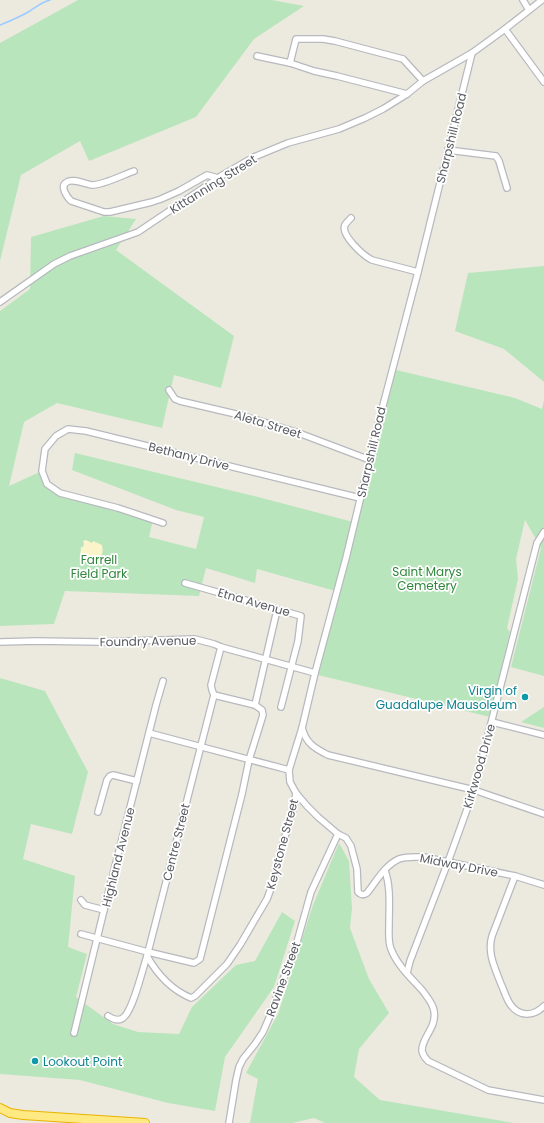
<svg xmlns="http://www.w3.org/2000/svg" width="544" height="1123" font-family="Poppins,sans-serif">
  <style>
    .green { fill: #b9e5bd }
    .sand { fill: #fbf3ca }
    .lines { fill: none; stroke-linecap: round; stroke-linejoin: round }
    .stream { stroke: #9bccff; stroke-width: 1.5 }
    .minor-casing { stroke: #b7b9bf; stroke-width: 8 }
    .highway-casing { stroke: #eab300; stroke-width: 10 }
    .minor { stroke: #fff; stroke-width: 5.5 }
    .highway { stroke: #ffe982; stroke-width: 8 }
    .culture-dot { fill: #0f9aa8; stroke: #fff; stroke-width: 1.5 }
    .labels { text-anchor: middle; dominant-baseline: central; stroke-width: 3.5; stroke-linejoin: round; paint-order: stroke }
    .street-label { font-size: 12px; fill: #585b61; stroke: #fff }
    .park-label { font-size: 12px; fill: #31863c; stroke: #fff }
    .culture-label { font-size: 12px; fill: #0d838f; stroke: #fff; text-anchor: end }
  </style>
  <rect width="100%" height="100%" fill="#eceade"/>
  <g class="green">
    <path d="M 78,0 L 272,0 L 304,6 L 254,39 L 196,117 L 89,161 L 80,141 L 21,175 L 0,261 L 0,43 Z"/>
    <path d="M 104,216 L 136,219 L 116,250 L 234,336 L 221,388 L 174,375 L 162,428 L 57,403 L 24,422 L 9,486 L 42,471 L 47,484 L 60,493 L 153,520 L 149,537 L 196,549 L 204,517 L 176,510 L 72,470 L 75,453 L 258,497 L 357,523 L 396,370 L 515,398 L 542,409 L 544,400 L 544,676 L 511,667 L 541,548 L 525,520 L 516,559 L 518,579 L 507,628 L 510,632 L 490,717 L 318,675 L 339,592 L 257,569 L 255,583 L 206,568 L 199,596 L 65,591 L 54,624 L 0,626 L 0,311 L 30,289 L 31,237 Z"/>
    <path d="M 544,266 L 544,382 L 504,349 L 455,331 L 468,273 Z"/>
    <path d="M 0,678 L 45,691 L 88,772 L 72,834 L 31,824 L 23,859 L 75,876 L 68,947 L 87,954 L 76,997 L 113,1024 L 138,1032 L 179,1034 L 192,1007 L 236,965 L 255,961 L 282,912 L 295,921 L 274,987 L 225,1057 L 215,1111 L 168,1103 L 80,1080 L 0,1074 Z"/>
    <path d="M 544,707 L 544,728 L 521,722 Z"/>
    <path d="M 339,843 L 349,861 L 352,908 L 350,928 L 369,979 L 389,1013 L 359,1049 L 354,1077 L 380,1100 L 514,1123 L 325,1123 L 314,1118 L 292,1123 L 250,1123 L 258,1079 L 246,1073 L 278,1014 L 313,905 Z"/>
  </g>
  <path class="sand" d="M 86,540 L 92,543 L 93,541 L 102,545 C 106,560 91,565 80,558 L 81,547 L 83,547 L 84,544 L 83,541 Z"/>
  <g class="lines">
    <path class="stream" d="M 0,25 C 10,21 20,17 30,11 C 36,7 42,2 50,0"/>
    <g class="minor-casing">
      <g id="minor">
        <path d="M 523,0 L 529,10"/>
        <path d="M 505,29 L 544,82"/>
        <path d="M 472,53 L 418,272 L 380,417 L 346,558 L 315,673 L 302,728 L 289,770 L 290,782 L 296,793 L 307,806 L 318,817 L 338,834 L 346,838 L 351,846 L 357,869 L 358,892 C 361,895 363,896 367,893 C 376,882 385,865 399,859 C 407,856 415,857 424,857 L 515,876 L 544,885"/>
        <path d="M 257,56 L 290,63 L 314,71 L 337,76 L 407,94"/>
        <path d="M 290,63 L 296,39 L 323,39 L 335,41 L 403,59 L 423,81"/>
        <path d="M 448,150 L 496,156 L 499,161 L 507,188"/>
        <path d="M 134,171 C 123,175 103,185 92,185 C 85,184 72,178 67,182 C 59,186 67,197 71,201 L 104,212 L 110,212 L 152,202 L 161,199 L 179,191 L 207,175 L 218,178"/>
        <path d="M 351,218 C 349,220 346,223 345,225 C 340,235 364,256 372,260 L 418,272"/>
        <path d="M 0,302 L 54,264 L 70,256 L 138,232 L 221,176 L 254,157 L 288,143 L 339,129 L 365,118 L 383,109 L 407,94 L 423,81 L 472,53 L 505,29 L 542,0"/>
        <path d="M 169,390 L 175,399 L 180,401 L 240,415 L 296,432 L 370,460"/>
        <path d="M 163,523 L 118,508 L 60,493 L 47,484 L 42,471 L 45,449 L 56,436 L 68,429 L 86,431 L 360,498"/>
        <path d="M 185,583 L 301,616 L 298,641 L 281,707"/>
        <path d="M 0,642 L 36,641 L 100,642 L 195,639 L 214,644 L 221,647 L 315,673"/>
        <path d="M 255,705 L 277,610"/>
        <path d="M 492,722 L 544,735"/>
        <path d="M 302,728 C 306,743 314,748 328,755 L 474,790 L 544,814"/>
        <path d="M 149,733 L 289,770"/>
        <path d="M 98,812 L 107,780 L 110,776 L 113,775 L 137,781"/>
        <path d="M 385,871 C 391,887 389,907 389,925 C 389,933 388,942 391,949 C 397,965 411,978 422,990 C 427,997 433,1003 434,1011 C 437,1028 421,1038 422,1051 C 423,1055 425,1058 428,1061 L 488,1090 L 499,1092 L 544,1100"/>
        <path d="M 515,876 L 492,936 C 487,953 495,968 501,984 C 504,990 506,998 510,1004 C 519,1017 533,1017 544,1006"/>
        <path d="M 81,900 L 85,905 L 104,910"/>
        <path d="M 81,934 L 148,952 L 194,963 L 200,959 L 242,794 L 249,760 L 263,715 L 262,710 L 255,705 L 214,695"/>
        <path d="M 147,956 C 157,974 172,990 191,998 L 195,996 L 227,964 L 240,945 L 267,899 L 273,883 L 278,860 L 294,806 L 296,793"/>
        <path d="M 407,973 L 410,961 L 448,862 L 474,790 L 537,543 L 544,532"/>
        <path d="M 108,1016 C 114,1020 120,1022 125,1016 C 134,1006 142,971 147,956 L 214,695 L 212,690 L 211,685 L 221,647"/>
        <path d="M 74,1033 L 104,910 L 156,705 L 163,681"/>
        <path d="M 229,1123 L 236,1080 L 239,1067 L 243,1059 L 255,1044 L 263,1032 L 269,1018 L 297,942 L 311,892 L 338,834"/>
      </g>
    </g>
    <g class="highway-casing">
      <path id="highway" d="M 0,1108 L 10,1113 L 23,1115 L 145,1123"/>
    </g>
    <use href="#minor" class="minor"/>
    <use href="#highway" class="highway"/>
  </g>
  <g class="culture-dot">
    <circle cx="525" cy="697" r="4"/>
    <circle cx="35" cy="1061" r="4"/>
  </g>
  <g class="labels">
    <g class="street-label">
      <text transform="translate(451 138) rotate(-76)">Sharpshill Road</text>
      <text transform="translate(213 184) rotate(-32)">Kittanning Street</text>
      <text transform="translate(268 424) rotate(17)">Aleta Street</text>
      <text transform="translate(371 452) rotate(-77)">Sharpshill Road</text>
      <text transform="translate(189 456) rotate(14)">Bethany Drive</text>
      <text transform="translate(254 602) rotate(16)">Etna Avenue</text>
      <text transform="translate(148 641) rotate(-1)">Foundry Avenue</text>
      <text transform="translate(479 766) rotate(-74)">Kirkwood Drive</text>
      <text transform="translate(176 842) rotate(-76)">Centre Street</text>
      <text transform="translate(282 844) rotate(-75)">Keystone Street</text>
      <text transform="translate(118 857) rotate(-76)">Highland Avenue</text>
      <text transform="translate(459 865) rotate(11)">Midway Drive</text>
      <text transform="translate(283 979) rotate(-70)">Ravine Street</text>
    </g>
    <g class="park-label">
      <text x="99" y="559">Farrell<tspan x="99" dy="14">Field Park</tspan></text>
      <text x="427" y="571">Saint Marys<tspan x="427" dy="14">Cemetery</tspan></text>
    </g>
    <g class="culture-label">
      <text x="517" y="690">Virgin of<tspan x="517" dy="14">Guadalupe Mausoleum</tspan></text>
      <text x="43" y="1061" text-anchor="start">Lookout Point</text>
    </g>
  </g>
</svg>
